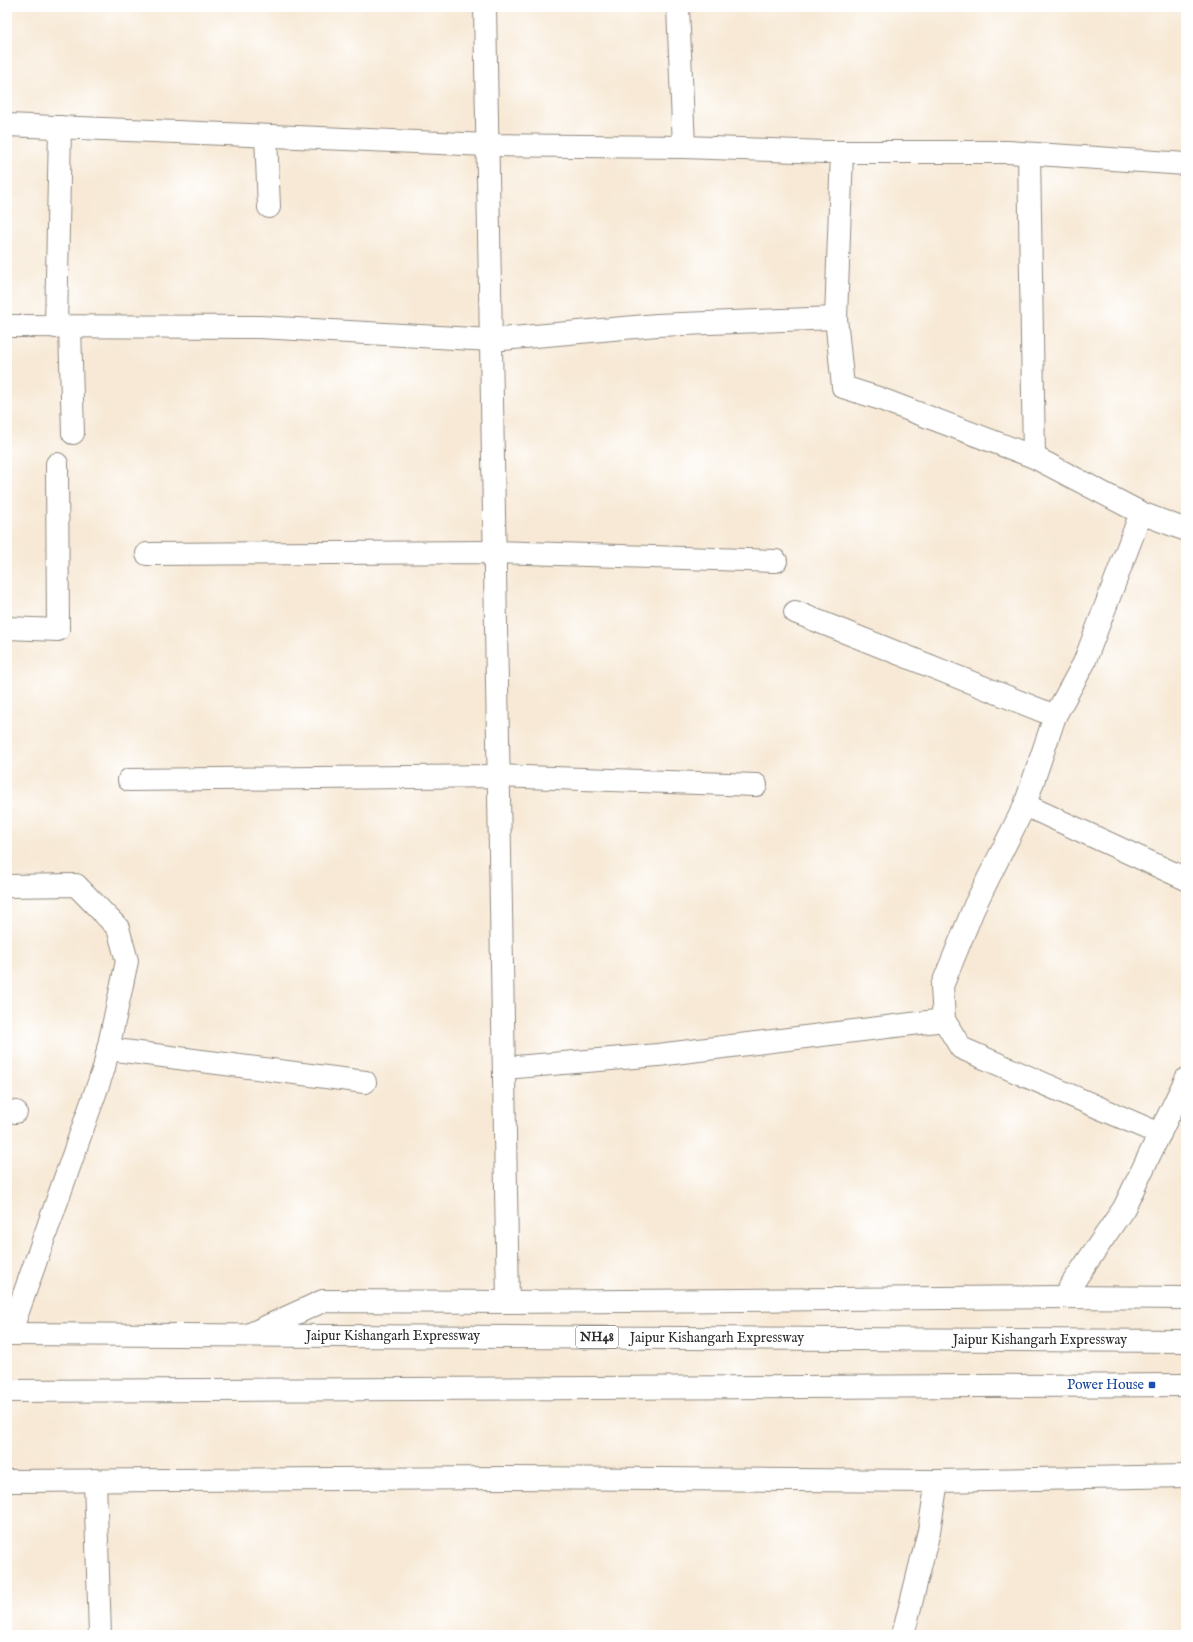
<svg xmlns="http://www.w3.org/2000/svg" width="1193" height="1642" font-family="'IM FELL English',serif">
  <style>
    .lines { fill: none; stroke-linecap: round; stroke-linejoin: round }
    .minor-casing { stroke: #918a80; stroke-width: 24 }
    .highway-casing { stroke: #918a80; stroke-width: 24 }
    .minor { stroke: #fff; stroke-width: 22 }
    .highway { stroke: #fff; stroke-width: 22 }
    .transit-dot { fill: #1a4fb4; stroke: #fff; stroke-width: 1.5 }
    .labels { text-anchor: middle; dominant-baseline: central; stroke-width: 3; stroke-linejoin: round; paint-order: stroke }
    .shield { fill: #fff; stroke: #6b6b6b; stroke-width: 1 }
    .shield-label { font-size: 13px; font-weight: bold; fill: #2b2b2b }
    .street-label { font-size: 14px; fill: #2b2b2b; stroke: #fff }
    .transit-label { font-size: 14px; fill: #164399; stroke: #fff; text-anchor: end }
  </style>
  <rect width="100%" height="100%" fill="#fff"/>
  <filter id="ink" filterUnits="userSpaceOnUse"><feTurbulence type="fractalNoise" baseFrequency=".025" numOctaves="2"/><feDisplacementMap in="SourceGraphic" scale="8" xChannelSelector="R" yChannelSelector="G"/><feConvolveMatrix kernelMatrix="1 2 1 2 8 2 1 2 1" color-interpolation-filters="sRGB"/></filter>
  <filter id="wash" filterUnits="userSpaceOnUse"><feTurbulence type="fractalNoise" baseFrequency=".012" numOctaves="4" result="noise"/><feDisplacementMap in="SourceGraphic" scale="16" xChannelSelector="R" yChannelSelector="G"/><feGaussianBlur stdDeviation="0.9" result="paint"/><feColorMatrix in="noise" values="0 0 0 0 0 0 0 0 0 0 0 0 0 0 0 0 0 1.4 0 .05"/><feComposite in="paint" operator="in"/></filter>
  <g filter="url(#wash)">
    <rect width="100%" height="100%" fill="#f7e9d5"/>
  </g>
  <g filter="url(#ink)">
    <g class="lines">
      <g class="minor-casing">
        <g id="minor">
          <path d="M 485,7 L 508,1302"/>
          <path d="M 678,7 L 684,147"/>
          <path d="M 7,125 L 488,145 L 684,147 L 825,152 L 1008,152 L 1186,164"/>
          <path d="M 266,136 L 269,207"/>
          <path d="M 842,152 L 836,318 L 843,387 L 878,398 L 1034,457 L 1141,513 L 1186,530"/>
          <path d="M 1029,154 L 1034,457"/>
          <path d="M 7,326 L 260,327 L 491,340 L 657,325 L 836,318"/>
          <path d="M 56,327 L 60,127"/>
          <path d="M 70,327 L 73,433"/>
          <path d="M 1141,513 L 1084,663 L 1055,716 L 1025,805 L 975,905 L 942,986 L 944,1020 L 961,1048 L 1160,1134"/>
          <path d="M 147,554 L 494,552 L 776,561"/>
          <path d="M 795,612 L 1055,716"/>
          <path d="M 7,628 L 58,630 L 57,464"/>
          <path d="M 129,780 L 499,776 L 756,785"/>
          <path d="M 1025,805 L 1186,879"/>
          <path d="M 7,886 L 76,885 L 118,928 L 127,961 L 104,1068 L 10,1334"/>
          <path d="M 108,1049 L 365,1082"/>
          <path d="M 504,1068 L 658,1055 L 944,1020"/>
          <path d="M 7,1111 L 16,1112"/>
          <path d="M 1063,1297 L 1124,1208 L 1186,1079"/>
          <path d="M 248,1335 L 323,1301 L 508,1302 L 1063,1297 L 1186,1298"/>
          <path d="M 95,1480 L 100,1635"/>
          <path d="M 7,1481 L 508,1478 L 937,1481 L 1186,1476"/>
          <path d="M 903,1635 L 929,1531 L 937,1481"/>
        </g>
      </g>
      <g class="highway-casing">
        <g id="highway">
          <path d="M 7,1334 L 1186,1341"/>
          <path d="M 7,1391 L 1186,1385"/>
        </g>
      </g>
      <use href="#minor" class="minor"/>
      <use href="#highway" class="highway"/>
    </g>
  </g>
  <rect class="transit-dot" x="1148" y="1381" width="8" height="8" rx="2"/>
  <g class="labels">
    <rect class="shield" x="576" y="1326" width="42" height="22" rx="3"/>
    <g class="shield-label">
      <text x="597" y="1337">NH48</text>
    </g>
    <g class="street-label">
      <text x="393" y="1336">Jaipur Kishangarh Expressway</text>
      <text x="717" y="1338">Jaipur Kishangarh Expressway</text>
      <text x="1040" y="1340">Jaipur Kishangarh Expressway</text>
    </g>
    <g class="transit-label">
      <text x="1144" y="1385">Power House</text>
    </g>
  </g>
  <rect width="1193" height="1642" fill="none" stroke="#fff" stroke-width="24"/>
</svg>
